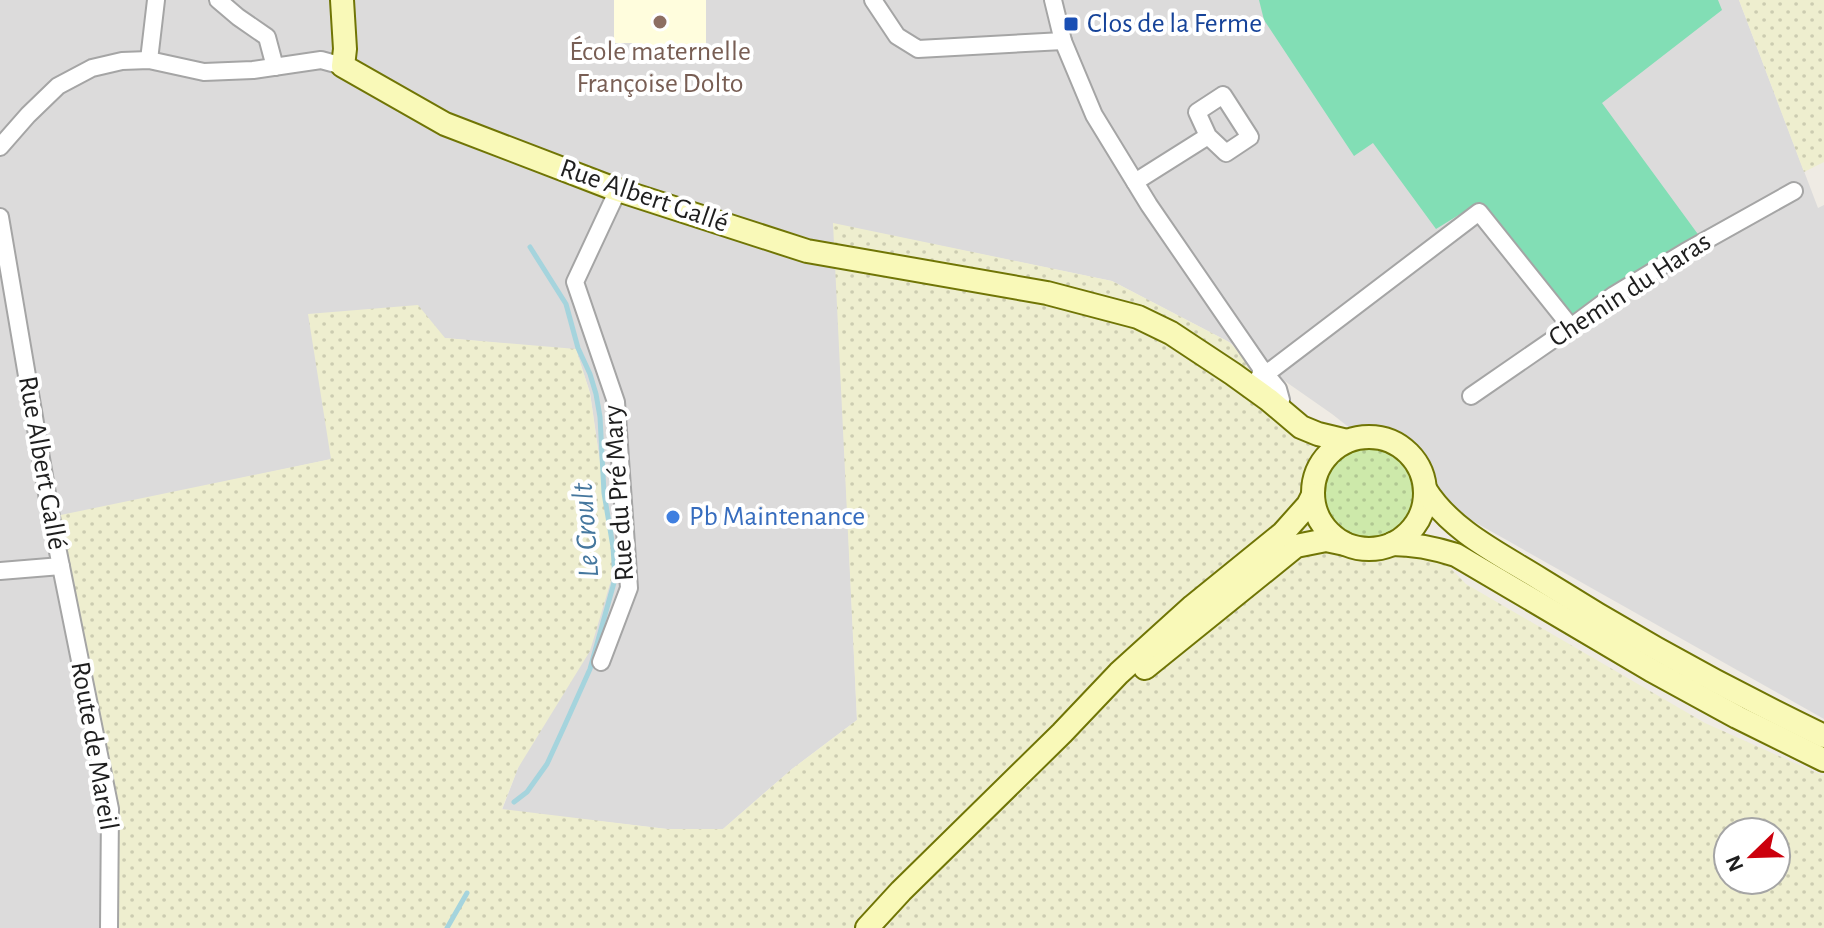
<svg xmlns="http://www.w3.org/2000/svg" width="1824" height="928" font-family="'Alegreya Sans',sans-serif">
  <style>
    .residential { fill: #dcdbdb }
    .education { fill: #fffddd }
    .farmland { fill: url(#farmland-dots); fill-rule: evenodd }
    .grass { fill: url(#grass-dots) }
    .pitch { fill: #82deb5 }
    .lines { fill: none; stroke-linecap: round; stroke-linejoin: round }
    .stream { stroke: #a5d4dd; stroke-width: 5 }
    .street-casing { stroke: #a5a5a5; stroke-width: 20 }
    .secondary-casing { stroke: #707505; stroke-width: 26 }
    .street { stroke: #fff; stroke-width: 16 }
    .secondary { stroke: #f9f9b8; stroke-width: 22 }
    .education-dot { fill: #8d6e63; stroke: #fff; stroke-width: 3 }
    .transit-dot { fill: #1a4fb4; stroke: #fff; stroke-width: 3 }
    .shop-dot { fill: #3f7fe0; stroke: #fff; stroke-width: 3 }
    .labels { text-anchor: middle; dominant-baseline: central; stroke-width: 8; stroke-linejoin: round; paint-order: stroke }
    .transit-label { font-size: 28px; fill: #164399; stroke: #fff; text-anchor: start }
    .education-label { font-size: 28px; fill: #785e54; stroke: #fff }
    .street-label { font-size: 28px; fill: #1e1e1e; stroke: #fff }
    .shop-label { font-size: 28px; fill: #366cbe; stroke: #fff; text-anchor: start }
    .water-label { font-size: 30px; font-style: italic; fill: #45779e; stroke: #fff }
  </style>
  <defs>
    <pattern id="farmland-dots" width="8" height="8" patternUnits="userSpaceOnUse" patternTransform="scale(2)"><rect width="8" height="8" fill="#eeeecf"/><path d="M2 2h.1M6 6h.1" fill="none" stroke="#ccccb1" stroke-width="1.8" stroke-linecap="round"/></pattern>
    <pattern id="grass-dots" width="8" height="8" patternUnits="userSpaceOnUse" patternTransform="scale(2)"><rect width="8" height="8" fill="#cde9aa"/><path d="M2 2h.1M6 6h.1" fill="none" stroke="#b0c792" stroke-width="1.8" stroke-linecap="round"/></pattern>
  </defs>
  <rect width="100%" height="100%" fill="#efebe4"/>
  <path class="residential" d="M 0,0 L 1739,0 L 1818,208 L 1824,205 L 1824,719 L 1455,511 L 1332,414 L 1229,342 L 1112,281 L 834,224 L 857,720 L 792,769 L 723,829 L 667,829 L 502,810 L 518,768 L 615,567 L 590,393 L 576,350 L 445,338 L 309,314 L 332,459 L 51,518 L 110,809 L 113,928 L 0,928 Z"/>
  <path class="education" d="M 614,0 L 706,0 L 706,60 L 632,61 L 632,43 L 614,43 Z"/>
  <g class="farmland">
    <path d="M 1739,0 L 1824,0 L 1824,162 L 1804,172 Z"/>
    <path d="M 833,223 L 1112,281 L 1229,342 L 1466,584 L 1705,723 L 1824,776 L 1824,928 L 113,928 L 110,809 L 51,517 L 331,459 L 308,314 L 418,305 L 445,338 L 576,349 L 590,393 L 615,567 L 590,651 L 518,768 L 502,809 L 667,829 L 723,829 L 792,769 L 857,720 ZM 1728,832 L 1776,832 L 1776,880 L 1728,880 Z"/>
  </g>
  <circle class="grass" cx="1370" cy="494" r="47"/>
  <path class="pitch" d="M 1259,0 L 1718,0 L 1722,10 L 1602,103 L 1700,237 L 1569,318 L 1475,205 L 1436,229 L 1373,143 L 1354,156 L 1264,20 Z"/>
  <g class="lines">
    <g class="stream">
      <path d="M 514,802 L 527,792 L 547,764 L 564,727 L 590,669 L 615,579 L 613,547 L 604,493 L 600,417 L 596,394 L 590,374 L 578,348 L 566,304 L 530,247"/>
      <path d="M 447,928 L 467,893"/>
    </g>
    <g class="street-casing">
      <g id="street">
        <path d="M 218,0 L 238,17 L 267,37 L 275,67"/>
        <path d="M 873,0 L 897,36 L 918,49 L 1063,41"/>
        <path d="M 1053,0 L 1063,41 L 1094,115 L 1149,205 L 1261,368"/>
        <path d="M 149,60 L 156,0"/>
        <path d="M 0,147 L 28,115 L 58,86 L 92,68 L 122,61 L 149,60 L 204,72 L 253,70 L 321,60 L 343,66"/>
        <path d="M 1135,182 L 1208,136 L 1226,153 L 1250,137 L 1223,95 L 1197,112 L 1208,136"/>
        <path d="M 0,217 L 51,517 L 110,809 L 109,928"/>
        <path d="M 1261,372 L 1261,368 L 1278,389 L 1281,400 L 1277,407"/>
        <path d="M 1259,377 L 1274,368 L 1479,212 L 1571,327"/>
        <path d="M 1471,396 L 1571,327 L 1614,295 L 1685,252 L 1794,191"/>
        <path d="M 0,571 L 61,566"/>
        <path d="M 601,662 L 629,588 L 616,402 L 575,282 L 618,190"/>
      </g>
    </g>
    <g class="secondary-casing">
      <g id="secondary">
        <path d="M 342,0 L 345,49 L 343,66 L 445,124 L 612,188 L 807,251 L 1047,293 L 1138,317 L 1171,333 L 1233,374 L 1269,400 L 1301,427 L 1318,434 L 1347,441"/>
        <circle cx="1369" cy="493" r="56"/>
        <path d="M 1425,489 C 1451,531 1500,554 1540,579 C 1632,637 1726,689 1824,736"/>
        <path d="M 1392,544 C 1415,544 1434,548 1456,555 L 1651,670 L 1737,717 L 1824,760"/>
        <path d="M 1145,668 L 1296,546 L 1326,540 L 1345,544"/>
        <path d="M 867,928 L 901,891 L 1062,733 L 1119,673 L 1193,606 L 1283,533 L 1308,505 L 1313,495"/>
      </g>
    </g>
    <use href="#street" class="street"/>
    <use href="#secondary" class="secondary"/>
  </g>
  <circle class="education-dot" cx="660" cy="22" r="8"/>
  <rect class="transit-dot" x="1063" y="16" width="16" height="16" rx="4"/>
  <circle class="shop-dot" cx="673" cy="517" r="8"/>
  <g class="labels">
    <g class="transit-label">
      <text x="1087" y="24">Clos de la Ferme</text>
    </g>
    <g class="education-label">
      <text x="660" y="52">École maternelle<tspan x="660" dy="32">Françoise Dolto</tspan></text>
    </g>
    <g class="street-label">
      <text transform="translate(644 196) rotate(19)">Rue Albert Gallé</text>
      <text transform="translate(1630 290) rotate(-33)">Chemin du Haras</text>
      <text transform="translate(42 463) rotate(80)">Rue Albert Gallé</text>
      <text transform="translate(619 493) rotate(-94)">Rue du Pré Mary</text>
      <text transform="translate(94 746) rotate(80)">Route de Mareil</text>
    </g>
    <g class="shop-label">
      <text x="689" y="517">Pb Maintenance</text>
    </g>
    <g class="water-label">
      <text transform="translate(586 530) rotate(-94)">Le Croult</text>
    </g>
  </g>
  <g transform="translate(1752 856) rotate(247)"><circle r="38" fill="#ffffff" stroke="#a5a5a5" stroke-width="2"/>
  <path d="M0-6L14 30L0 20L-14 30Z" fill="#cc000d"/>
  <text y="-12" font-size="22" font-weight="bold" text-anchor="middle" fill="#1e1e1e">N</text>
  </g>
</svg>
